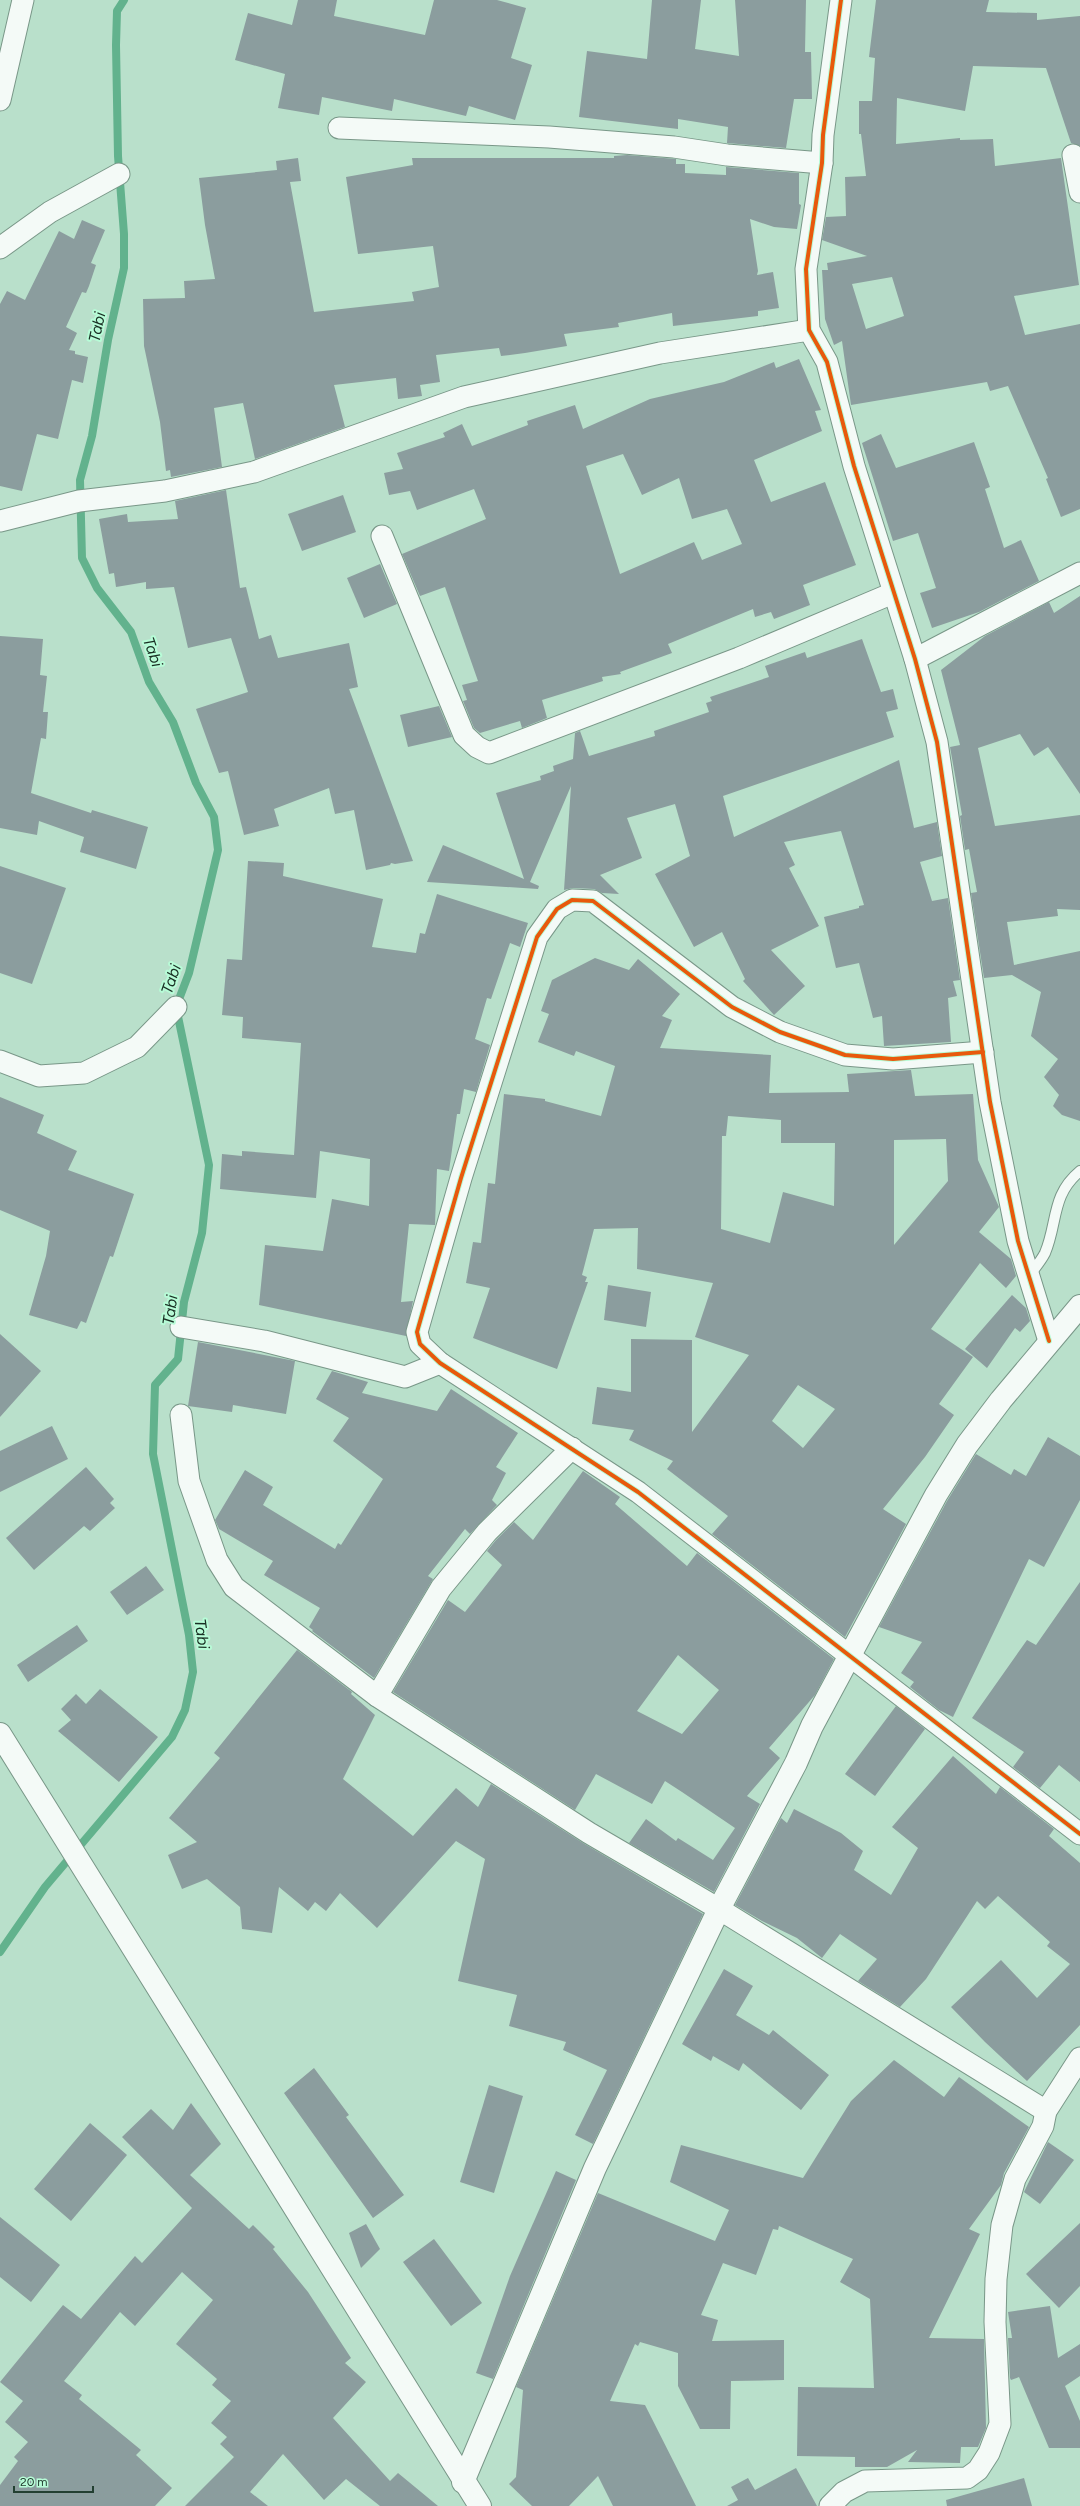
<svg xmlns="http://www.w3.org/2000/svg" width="1080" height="2506" font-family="Figtree,sans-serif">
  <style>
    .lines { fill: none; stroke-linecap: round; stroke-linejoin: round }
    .stream { stroke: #62b28d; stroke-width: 8 }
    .building { fill: #8b9d9e; fill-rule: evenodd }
    .lane-casing { stroke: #799788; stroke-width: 12 }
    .street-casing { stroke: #799788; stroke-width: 23 }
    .secondary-casing { stroke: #799788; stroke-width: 24 }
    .lane { stroke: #f4faf7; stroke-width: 10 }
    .street { stroke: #f4faf7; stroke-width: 21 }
    .secondary { stroke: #f4faf7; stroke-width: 22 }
    .cycleway-casing { stroke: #b7fcd7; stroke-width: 6 }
    .cycleway { stroke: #e8590c; stroke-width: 4 }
    .labels { text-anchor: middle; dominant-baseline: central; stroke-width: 4; stroke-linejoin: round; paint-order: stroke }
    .water-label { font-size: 16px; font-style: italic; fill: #192f23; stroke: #b7fcd7 }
  </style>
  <rect width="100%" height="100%" fill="#b9e0cb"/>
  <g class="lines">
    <path class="stream" d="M 0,1952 L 45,1887 L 172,1737 L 185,1710 L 193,1672 L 189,1635 L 153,1454 L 155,1385 L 178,1359 L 184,1302 L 202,1233 L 209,1165 L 176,1007 L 189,973 L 218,850 L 214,817 L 196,783 L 173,722 L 149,682 L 131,632 L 97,588 L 82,558 L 80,480 L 92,436 L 108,340 L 124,268 L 124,234 L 118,156 L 116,45 L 117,11 L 124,0"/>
  </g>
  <g class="building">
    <path d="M 298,0 L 337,0 L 334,16 L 425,35 L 434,0 L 497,0 L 526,8 L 511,58 L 532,65 L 515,120 L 469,106 L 466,116 L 394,99 L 392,111 L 322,97 L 319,115 L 278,108 L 285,74 L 235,60 L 248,13 L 292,25 Z"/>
    <path d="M 652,0 L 701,0 L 695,49 L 739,56 L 735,0 L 806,0 L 805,52 L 811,52 L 812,99 L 794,99 L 786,148 L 727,143 L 728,127 L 678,119 L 678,129 L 579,117 L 587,51 L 647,59 Z"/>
    <path d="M 876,0 L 989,0 L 986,12 L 1037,13 L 1037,20 L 1080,16 L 1080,146 L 1071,143 L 1046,68 L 973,66 L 965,111 L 897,98 L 896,144 L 960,138 L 960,140 L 993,139 L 995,166 L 1061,158 L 1079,285 L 1014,296 L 1025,335 L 1080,324 L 1080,509 L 1061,517 L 1046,479 L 1048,478 L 1008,386 L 990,391 L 987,382 L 851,405 L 842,341 L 834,345 L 825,319 L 822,270 L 828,270 L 827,263 L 867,256 L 822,240 L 826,217 L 846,216 L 845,177 L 866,176 L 861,134 L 859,134 L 859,101 L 872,101 L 875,58 L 869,57 ZM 892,277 L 904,316 L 866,329 L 852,284 Z"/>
    <path d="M 627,155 L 676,159 L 676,164 L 685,164 L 685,173 L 726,175 L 726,167 L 799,173 L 799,204 L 801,205 L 797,229 L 774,227 L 750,219 L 758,271 L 757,275 L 773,272 L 779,308 L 758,311 L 758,316 L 673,326 L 672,313 L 618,323 L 619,327 L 564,334 L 567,346 L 525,353 L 501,356 L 499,348 L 436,355 L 440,382 L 420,385 L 422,396 L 398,399 L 396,378 L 334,385 L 345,427 L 255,459 L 243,403 L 214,408 L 222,467 L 171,477 L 170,470 L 166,471 L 160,422 L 144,346 L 143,299 L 185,298 L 184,281 L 215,279 L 205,225 L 199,178 L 277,170 L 276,161 L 298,158 L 301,181 L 290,182 L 314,312 L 414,301 L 412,292 L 439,287 L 433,246 L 358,254 L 346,177 L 413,165 L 412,158 L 614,158 L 614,156 Z"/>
    <path d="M 82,220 L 105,230 L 91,263 L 96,265 L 89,286 L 86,293 L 82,292 L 66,327 L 77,333 L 69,350 L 75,351 L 75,354 L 88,357 L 83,383 L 72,380 L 58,439 L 37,434 L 22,491 L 0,486 L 0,304 L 7,291 L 25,300 L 59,231 L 74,239 Z"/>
    <path d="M 799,359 L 821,410 L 815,411 L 822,431 L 754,460 L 771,502 L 825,482 L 856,565 L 803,585 L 810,605 L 774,619 L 771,612 L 755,617 L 753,609 L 668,644 L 672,653 L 620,672 L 621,674 L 602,677 L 603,681 L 542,700 L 547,718 L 522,728 L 520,721 L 480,733 L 474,728 L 463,701 L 467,700 L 462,685 L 478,681 L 445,587 L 420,596 L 402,554 L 486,519 L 474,489 L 417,510 L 410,491 L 389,495 L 384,473 L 403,469 L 397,453 L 445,437 L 443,433 L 462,424 L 472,446 L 528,425 L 527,421 L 575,405 L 583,429 L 650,399 L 724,382 L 774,362 L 776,368 ZM 623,454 L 642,495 L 679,478 L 692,519 L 727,509 L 742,544 L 702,560 L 694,542 L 620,574 L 586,466 Z"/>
    <path d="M 881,434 L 896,468 L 974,442 L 990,487 L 985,489 L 1004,548 L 1021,540 L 1039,581 L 979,612 L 932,628 L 920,593 L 936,588 L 918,533 L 893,541 L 862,443 Z"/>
    <path d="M 226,490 L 240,588 L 246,587 L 259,639 L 271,635 L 278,658 L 349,643 L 358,687 L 349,689 L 413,861 L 395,864 L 391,863 L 390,865 L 366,870 L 354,810 L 335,814 L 329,788 L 274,809 L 279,826 L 244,835 L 228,771 L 219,773 L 196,709 L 248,692 L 231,638 L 188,648 L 174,587 L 146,589 L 146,582 L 116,587 L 114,573 L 109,574 L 99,519 L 127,514 L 128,522 L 178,519 L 175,501 Z"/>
    <path d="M 343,495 L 356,532 L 302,551 L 288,514 Z"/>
    <path d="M 380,564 L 397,604 L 364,618 L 347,578 Z"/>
    <path d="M 1080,596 L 1080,794 L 1048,747 L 1034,756 L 1020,734 L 978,748 L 995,826 L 1080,815 L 1080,910 L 1057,909 L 1058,916 L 1007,922 L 1014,965 L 1080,951 L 1080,1121 L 1062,1115 L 1053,1106 L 1059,1095 L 1044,1077 L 1058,1059 L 1031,1036 L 1041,992 L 1012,975 L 984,978 L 971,893 L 977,892 L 969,849 L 965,850 L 960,816 L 962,815 L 950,747 L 960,745 L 941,670 L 985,636 L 1049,602 L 1054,613 Z"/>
    <path d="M 0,636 L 43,639 L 40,675 L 47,676 L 43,712 L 48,712 L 46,739 L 41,738 L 31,793 L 91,813 L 92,810 L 148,827 L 136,869 L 80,852 L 84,837 L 39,821 L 37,835 L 0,828 Z"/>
    <path d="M 862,639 L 881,692 L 893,689 L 898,709 L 886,712 L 894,737 L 723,796 L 734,837 L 899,760 L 914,828 L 937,822 L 942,856 L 920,862 L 932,901 L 948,898 L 960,980 L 953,981 L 957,996 L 948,998 L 951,1042 L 884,1046 L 882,1016 L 873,1018 L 859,963 L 836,968 L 824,917 L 859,908 L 859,906 L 864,905 L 841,831 L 784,842 L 795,865 L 789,868 L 819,926 L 771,950 L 805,986 L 774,1015 L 743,981 L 745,979 L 722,932 L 694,947 L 655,874 L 690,856 L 675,804 L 627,818 L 642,858 L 600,875 L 619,894 L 602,893 L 594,889 L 573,888 L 564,890 L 571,786 L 530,882 L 539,886 L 538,889 L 427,882 L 443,845 L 524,879 L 496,793 L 541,780 L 540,776 L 554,771 L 553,766 L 573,759 L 575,733 L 580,731 L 589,756 L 655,736 L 654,731 L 709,712 L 706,703 L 712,701 L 710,697 L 769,677 L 765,666 L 805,652 L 807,658 Z"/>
    <path d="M 439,706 L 452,737 L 408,747 L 400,715 Z"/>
    <path d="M 248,861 L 284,863 L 283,876 L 383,899 L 372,947 L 416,953 L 420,933 L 425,934 L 437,894 L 528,923 L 520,947 L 510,943 L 491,999 L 487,998 L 475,1039 L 490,1045 L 476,1092 L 464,1089 L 460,1114 L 457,1114 L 449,1171 L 437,1169 L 435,1225 L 409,1224 L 401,1302 L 413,1301 L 406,1336 L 259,1305 L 265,1245 L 323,1251 L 332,1199 L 369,1206 L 370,1159 L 320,1151 L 316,1198 L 220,1189 L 222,1154 L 242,1156 L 242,1151 L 294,1155 L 301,1043 L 242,1038 L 243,1017 L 222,1015 L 227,959 L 242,960 Z"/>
    <path d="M 0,866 L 66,888 L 32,984 L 0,973 Z"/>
    <path d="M 595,958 L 629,970 L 638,959 L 680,994 L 662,1016 L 672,1020 L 660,1048 L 771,1055 L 769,1093 L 849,1092 L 847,1074 L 911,1070 L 915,1096 L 973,1094 L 978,1160 L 999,1207 L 979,1232 L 1011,1259 L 1016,1276 L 1006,1288 L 980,1263 L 931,1329 L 973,1357 L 939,1404 L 954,1415 L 925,1457 L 883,1509 L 906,1524 L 845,1637 L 712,1534 L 728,1516 L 667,1469 L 673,1461 L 629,1440 L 634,1430 L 592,1424 L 597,1387 L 631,1392 L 631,1339 L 692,1340 L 692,1432 L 749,1355 L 695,1337 L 713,1283 L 637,1269 L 638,1228 L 594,1229 L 582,1275 L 587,1277 L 585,1282 L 588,1282 L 557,1369 L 473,1338 L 490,1288 L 466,1283 L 473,1242 L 481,1243 L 488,1183 L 495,1184 L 504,1094 L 545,1099 L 545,1101 L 601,1116 L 615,1066 L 576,1051 L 574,1056 L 538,1042 L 549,1014 L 541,1011 L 552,980 ZM 728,1116 L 781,1120 L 781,1143 L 835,1143 L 834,1206 L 783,1192 L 770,1243 L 721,1229 L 722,1136 L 726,1136 ZM 946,1139 L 948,1181 L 894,1245 L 894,1140 ZM 798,1385 L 835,1409 L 803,1448 L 772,1421 Z"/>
    <path d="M 0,1097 L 44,1115 L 37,1133 L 77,1151 L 68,1170 L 134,1194 L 113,1257 L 110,1256 L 86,1323 L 81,1321 L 77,1329 L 29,1315 L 46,1256 L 50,1231 L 0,1210 Z"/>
    <path d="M 608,1285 L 651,1292 L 646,1327 L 604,1320 Z"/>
    <path d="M 1012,1295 L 1026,1308 L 1030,1321 L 1020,1332 L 1015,1328 L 987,1368 L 965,1349 Z"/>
    <path d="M 0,1334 L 41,1371 L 0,1417 Z"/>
    <path d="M 198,1342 L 295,1361 L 286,1414 L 233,1405 L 232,1412 L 188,1406 Z"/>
    <path d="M 332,1371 L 368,1382 L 362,1393 L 437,1411 L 451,1389 L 518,1433 L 496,1467 L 506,1473 L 492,1500 L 497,1505 L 470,1534 L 465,1529 L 428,1576 L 433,1579 L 374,1678 L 312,1631 L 313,1630 L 309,1627 L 320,1608 L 264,1575 L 273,1561 L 219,1529 L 215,1520 L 245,1470 L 273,1487 L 263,1505 L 335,1549 L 338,1543 L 341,1545 L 383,1479 L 333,1441 L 349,1418 L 316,1399 Z"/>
    <path d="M 52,1426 L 68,1459 L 0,1492 L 0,1451 Z"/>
    <path d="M 1048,1437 L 1080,1456 L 1080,1500 L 1044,1567 L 1029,1559 L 953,1717 L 939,1710 L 910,1687 L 914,1682 L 901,1673 L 922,1642 L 879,1627 L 947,1501 L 976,1454 L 1011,1475 L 1014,1469 L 1026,1476 Z"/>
    <path d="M 86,1467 L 114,1499 L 110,1503 L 115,1508 L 90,1531 L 84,1526 L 34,1570 L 6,1538 Z"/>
    <path d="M 583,1471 L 620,1497 L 615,1504 L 687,1566 L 697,1553 L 834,1659 L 815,1695 L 769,1748 L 780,1758 L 747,1796 L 760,1804 L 714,1892 L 629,1843 L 646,1819 L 676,1841 L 678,1838 L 713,1860 L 735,1828 L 682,1792 L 665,1781 L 652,1804 L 596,1774 L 575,1810 L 393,1692 L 448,1600 L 465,1612 L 502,1565 L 487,1551 L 496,1540 L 514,1522 L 533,1540 ZM 678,1655 L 719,1690 L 682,1734 L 637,1711 Z"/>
    <path d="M 146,1566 L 164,1590 L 127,1615 L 110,1592 Z"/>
    <path d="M 1080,1582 L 1080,1782 L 1059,1765 L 1040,1788 L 1013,1767 L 1024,1752 L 972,1718 L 1027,1640 L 1036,1645 Z"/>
    <path d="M 77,1625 L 88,1641 L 28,1682 L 17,1665 Z"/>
    <path d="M 297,1650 L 352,1692 L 351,1694 L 375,1715 L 343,1779 L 413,1836 L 456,1788 L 478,1807 L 491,1784 L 583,1843 L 703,1914 L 593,2144 L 575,2135 L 607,2070 L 563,2050 L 566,2042 L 509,2026 L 517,1995 L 458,1981 L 485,1859 L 456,1841 L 377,1928 L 340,1893 L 326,1911 L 315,1902 L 308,1911 L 279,1887 L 272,1933 L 242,1929 L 240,1907 L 207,1879 L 182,1889 L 168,1855 L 197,1842 L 169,1818 L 220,1758 L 214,1753 Z"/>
    <path d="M 100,1689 L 158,1737 L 119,1782 L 58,1731 L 71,1720 L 61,1709 L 76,1694 L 86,1704 Z"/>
    <path d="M 896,1706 L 925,1729 L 875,1796 L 845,1774 Z"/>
    <path d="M 953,1756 L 996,1794 L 1000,1787 L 1054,1829 L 1049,1836 L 1080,1863 L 1080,2025 L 1027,2081 L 985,2042 L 951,2007 L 1001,1960 L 1037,1998 L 1070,1964 L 1047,1946 L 1050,1942 L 998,1896 L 985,1909 L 977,1901 L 926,1979 L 900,2007 L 858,1981 L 877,1959 L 840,1934 L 822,1958 L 797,1938 L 762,1921 L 735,1905 L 781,1818 L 787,1823 L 794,1809 L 841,1833 L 863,1851 L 854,1870 L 891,1895 L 918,1848 L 892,1827 Z"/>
    <path d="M 724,1969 L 753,1986 L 736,2015 L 769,2035 L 773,2030 L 829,2075 L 801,2110 L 743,2063 L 739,2071 L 713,2056 L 711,2061 L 682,2044 Z"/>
    <path d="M 894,2060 L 944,2097 L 959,2077 L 1029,2127 L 1004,2173 L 1001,2185 L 969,2229 L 980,2234 L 929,2338 L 984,2339 L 986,2428 L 978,2447 L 961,2447 L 960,2463 L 908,2462 L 917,2450 L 887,2467 L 855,2467 L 855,2457 L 797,2456 L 798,2387 L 874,2388 L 870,2299 L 840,2282 L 853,2259 L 779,2226 L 778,2230 L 773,2229 L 756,2275 L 723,2263 L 701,2315 L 718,2320 L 712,2341 L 784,2340 L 784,2380 L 731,2381 L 730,2429 L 700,2429 L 678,2386 L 678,2353 L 640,2342 L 638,2346 L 635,2344 L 610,2401 L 645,2405 L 696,2506 L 613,2506 L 598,2476 L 569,2506 L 532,2506 L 509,2484 L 516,2477 L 523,2390 L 516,2387 L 598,2193 L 715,2241 L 729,2210 L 670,2182 L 681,2145 L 803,2178 L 851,2101 Z"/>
    <path d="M 314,2068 L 349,2115 L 346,2117 L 404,2195 L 373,2218 L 284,2093 Z"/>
    <path d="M 489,2085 L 523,2096 L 494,2193 L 460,2182 Z"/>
    <path d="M 191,2103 L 221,2144 L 190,2175 L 249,2229 L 253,2225 L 275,2247 L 273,2249 L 308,2292 L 351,2358 L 345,2363 L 366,2382 L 333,2418 L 390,2481 L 398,2473 L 438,2506 L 380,2506 L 346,2479 L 324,2500 L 283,2454 L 250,2492 L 268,2506 L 185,2506 L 234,2457 L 220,2444 L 227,2437 L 211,2423 L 231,2401 L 212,2385 L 217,2379 L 176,2344 L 213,2300 L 182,2272 L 135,2326 L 120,2312 L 64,2381 L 82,2395 L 79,2399 L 141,2450 L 136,2455 L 172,2488 L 155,2506 L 0,2506 L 0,2485 L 18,2461 L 14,2457 L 28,2442 L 5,2422 L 23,2401 L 0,2382 L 63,2305 L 81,2319 L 135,2256 L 142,2263 L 192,2208 L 122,2137 L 151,2109 L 173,2130 Z"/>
    <path d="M 90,2123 L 127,2155 L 71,2221 L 34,2189 Z"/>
    <path d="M 1048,2142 L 1074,2160 L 1040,2204 L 1024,2192 Z"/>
    <path d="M 556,2171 L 576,2180 L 493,2379 L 476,2373 L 510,2276 Z"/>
    <path d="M 0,2217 L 60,2265 L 31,2302 L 0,2277 Z"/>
    <path d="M 1080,2223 L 1080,2286 L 1059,2308 L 1026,2274 Z"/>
    <path d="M 366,2224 L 380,2249 L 361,2268 L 349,2233 Z"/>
    <path d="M 434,2239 L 482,2303 L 451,2326 L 403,2262 Z"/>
    <path d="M 1050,2306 L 1058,2358 L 1080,2344 L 1080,2376 L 1065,2386 L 1080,2421 L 1080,2448 L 1049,2448 L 1019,2377 L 1011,2380 L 1010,2378 L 1008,2338 L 1012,2338 L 1008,2312 Z"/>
    <path d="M 796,2468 L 817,2506 L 727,2506 L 738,2500 L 731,2487 L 748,2478 L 755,2490 Z"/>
    <path d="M 1024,2478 L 1032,2506 L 947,2506 L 946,2500 Z"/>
  </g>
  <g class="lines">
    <g class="lane-casing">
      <path id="lane" d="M 1029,1276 C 1034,1269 1041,1261 1045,1253 C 1058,1222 1051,1195 1080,1171"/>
    </g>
    <g class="street-casing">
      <g id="street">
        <path d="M 841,0 L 823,135 L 822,163 L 806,269 L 809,330 L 827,362 L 854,466 L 915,659 L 937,742 L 990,1102 L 1018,1241 L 1049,1341"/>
        <path d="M 0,100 L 23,0"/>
        <path d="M 339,128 L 549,137 L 674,147 L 727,155 L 822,163"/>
        <path d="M 1073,155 L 1080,192"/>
        <path d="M 0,248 L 50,212 L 119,174"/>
        <path d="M 0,521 L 79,501 L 165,491 L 254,472 L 464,397 L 660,353 L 809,330"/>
        <path d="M 382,536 L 464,735 L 477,747 L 489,753 L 739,658 L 893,593"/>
        <path d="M 915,659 L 1080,573"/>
        <path d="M 983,1052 L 893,1059 L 845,1055 L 780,1032 L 732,1007 L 593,901 L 572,900 L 557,909 L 537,937 L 461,1178 L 417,1332 L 420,1344 L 440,1363 L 638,1492 L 1080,1834"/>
        <path d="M 0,1061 L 39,1076 L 84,1073 L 137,1047 L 176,1007"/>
        <path d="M 181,1327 L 264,1341 L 405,1377 L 440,1363"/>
        <path d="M 181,1415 L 189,1481 L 217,1560 L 234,1587 L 377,1696 L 589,1833 L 719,1909 L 1046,2111"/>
        <path d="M 377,1696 L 441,1588 L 487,1532 L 572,1448"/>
        <path d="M 830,2506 L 844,2492 L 865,2481 L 967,2478 L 978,2470 L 989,2453 L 1000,2424 L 995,2322 L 996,2279 L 1002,2225 L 1015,2179 L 1043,2126 L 1046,2111 L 1080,2058"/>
      </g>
    </g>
    <g class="secondary-casing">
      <g id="secondary">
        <path d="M 0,1734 L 480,2506"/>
        <path d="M 463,2482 L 595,2168 L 719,1909 L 796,1763 L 812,1726 L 936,1495 L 967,1445 L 1001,1400 L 1080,1306"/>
      </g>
    </g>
    <use href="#lane" class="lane"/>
    <use href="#street" class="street"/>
    <use href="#secondary" class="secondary"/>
    <g class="cycleway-casing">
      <g id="cycleway">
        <path d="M 841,0 L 823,135 L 822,163 L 806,269 L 809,330 L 827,362 L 854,466 L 915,659 L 937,742 L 990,1102 L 1018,1241 L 1049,1341"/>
        <path d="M 983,1052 L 893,1059 L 845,1055 L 780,1032 L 732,1007 L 593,901 L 572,900 L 557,909 L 537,937 L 461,1178 L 417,1332 L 420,1344 L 440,1363 L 638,1492 L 1080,1834"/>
      </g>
    </g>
    <use href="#cycleway" class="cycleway"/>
  </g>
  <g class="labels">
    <g class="water-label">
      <text transform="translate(97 327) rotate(-78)">Tabi</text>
      <text transform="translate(153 652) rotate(71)">Tabi</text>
      <text transform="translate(171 979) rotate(-71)">Tabi</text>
      <text transform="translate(170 1310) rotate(-82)">Tabi</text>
      <text transform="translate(202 1634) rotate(82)">Tabi</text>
    </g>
  </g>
  <path d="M14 2486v6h79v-6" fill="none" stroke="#233f31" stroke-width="2"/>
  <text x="20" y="2486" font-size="12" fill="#233f31" stroke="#b7fcd7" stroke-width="3" paint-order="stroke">20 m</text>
</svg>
